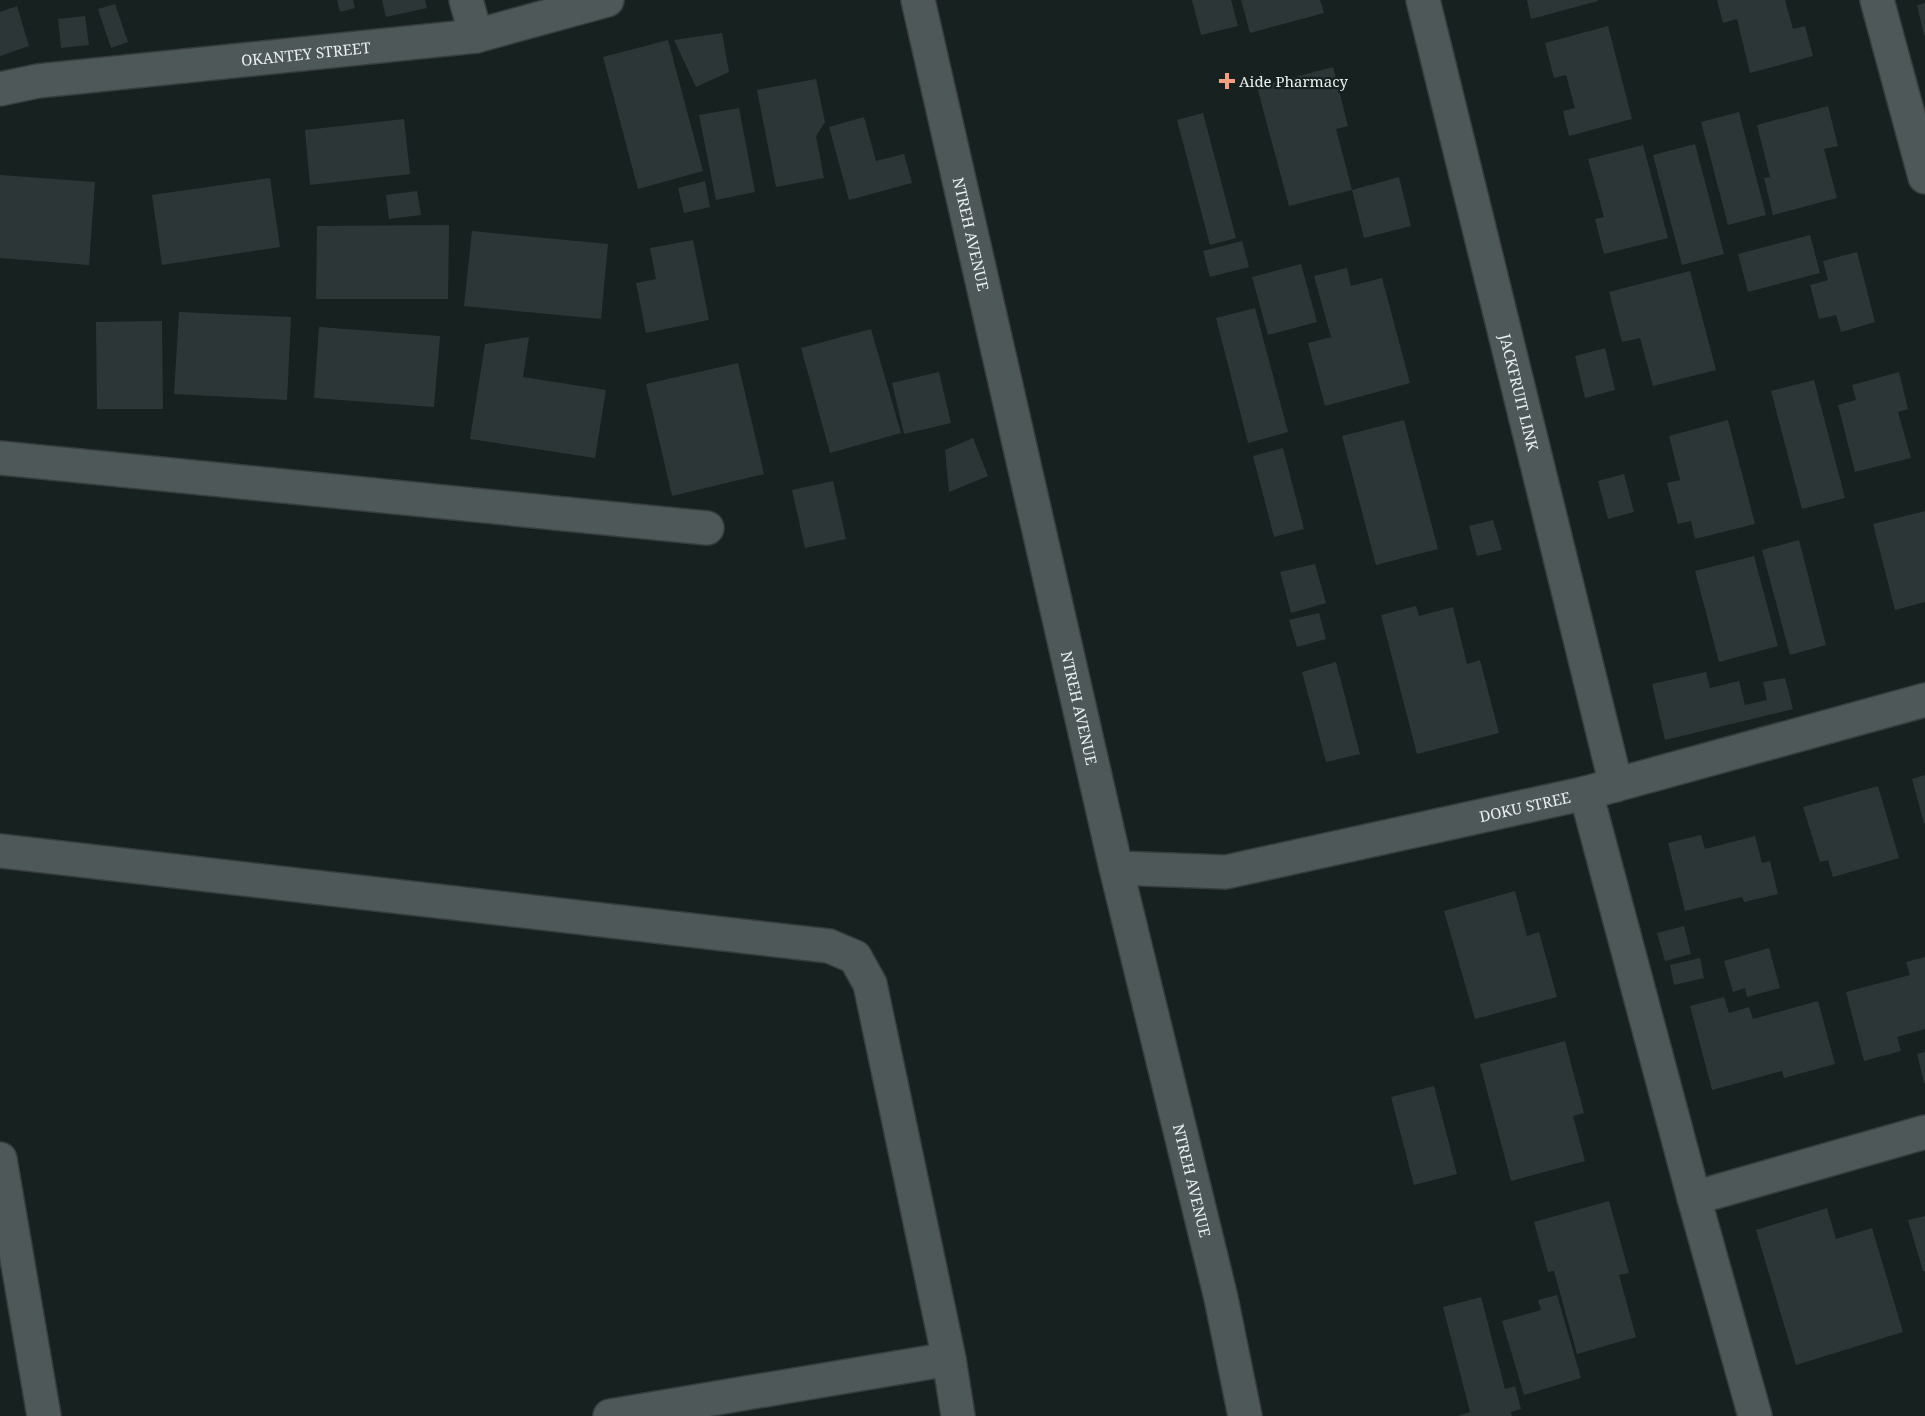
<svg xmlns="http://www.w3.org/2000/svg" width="1925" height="1416" font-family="'Noto Serif',serif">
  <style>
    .building { fill: #2c3636 }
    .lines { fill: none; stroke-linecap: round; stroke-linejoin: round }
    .street-casing { stroke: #373d3c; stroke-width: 36 }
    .secondary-casing { stroke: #373d3c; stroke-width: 36 }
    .street { stroke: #4e5858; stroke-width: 33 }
    .secondary { stroke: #4e5858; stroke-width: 33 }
    .poi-dot { fill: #f2a07f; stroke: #172120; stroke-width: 2 }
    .labels { text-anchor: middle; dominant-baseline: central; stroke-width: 4.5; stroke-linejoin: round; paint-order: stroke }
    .street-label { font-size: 15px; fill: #eaf0ef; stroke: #172120 }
    .poi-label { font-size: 15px; fill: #eaf0ef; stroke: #172120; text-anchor: start }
  </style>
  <rect width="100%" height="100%" fill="#172120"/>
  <g class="building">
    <path d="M 337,0 L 353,0 L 355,8 L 340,12 Z"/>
    <path d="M 382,0 L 425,0 L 427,8 L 386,17 Z"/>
    <path d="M 1192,0 L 1231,0 L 1238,26 L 1201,35 Z"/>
    <path d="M 1241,0 L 1320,0 L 1324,13 L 1250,33 Z"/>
    <path d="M 1527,0 L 1598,0 L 1598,1 L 1531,19 Z"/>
    <path d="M 1717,0 L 1785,0 L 1793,29 L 1805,26 L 1813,56 L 1750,73 L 1737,19 L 1723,23 Z"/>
    <path d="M 1925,3 L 1925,35 L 1924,35 L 1917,5 Z"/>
    <path d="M 115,4 L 128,42 L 111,48 L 98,9 Z"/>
    <path d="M 17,6 L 29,46 L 0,56 L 0,12 Z"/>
    <path d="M 85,16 L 89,45 L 61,48 L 58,19 Z"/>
    <path d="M 1608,26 L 1632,119 L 1569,136 L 1563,111 L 1575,108 L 1566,75 L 1554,78 L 1545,43 Z"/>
    <path d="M 722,33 L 729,72 L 696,87 L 674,40 Z"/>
    <path d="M 668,40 L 703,171 L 638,189 L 603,57 Z"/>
    <path d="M 1333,67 L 1348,126 L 1336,129 L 1352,190 L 1289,206 L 1257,87 Z"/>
    <path d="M 816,79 L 825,122 L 816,136 L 824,178 L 776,187 L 757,90 Z"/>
    <path d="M 1828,106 L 1838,146 L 1824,149 L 1837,198 L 1773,215 L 1764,178 L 1770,177 L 1757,125 Z"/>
    <path d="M 739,108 L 755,192 L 716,200 L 699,115 Z"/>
    <path d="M 1739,112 L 1766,215 L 1728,225 L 1701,122 Z"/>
    <path d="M 1203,113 L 1236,238 L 1210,245 L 1177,120 Z"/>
    <path d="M 864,117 L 876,161 L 904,154 L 912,183 L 849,200 L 829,127 Z"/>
    <path d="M 404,119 L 410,174 L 310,185 L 305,130 Z"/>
    <path d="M 1695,144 L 1724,254 L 1682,265 L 1653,155 Z"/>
    <path d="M 1643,145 L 1668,238 L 1604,254 L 1595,219 L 1604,217 L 1588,159 Z"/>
    <path d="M 0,175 L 95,182 L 89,265 L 0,258 Z"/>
    <path d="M 1399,177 L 1411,226 L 1364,238 L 1352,190 Z"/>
    <path d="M 270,178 L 280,247 L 162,265 L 152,195 Z"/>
    <path d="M 705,181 L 710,207 L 684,213 L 678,188 Z"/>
    <path d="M 417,191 L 421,215 L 389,219 L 386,195 Z"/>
    <path d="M 449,225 L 448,299 L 316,299 L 317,226 Z"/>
    <path d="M 472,231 L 608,244 L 601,319 L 464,306 Z"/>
    <path d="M 1810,235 L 1820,273 L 1748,292 L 1738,254 Z"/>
    <path d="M 693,240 L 709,320 L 646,333 L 636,283 L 656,279 L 650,248 Z"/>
    <path d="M 1242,241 L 1249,267 L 1210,277 L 1203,251 Z"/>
    <path d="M 1857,252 L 1875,322 L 1841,332 L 1836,315 L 1819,319 L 1810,285 L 1828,280 L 1823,261 Z"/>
    <path d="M 1301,264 L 1317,322 L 1268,335 L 1252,277 Z"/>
    <path d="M 1347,268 L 1351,286 L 1382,278 L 1410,383 L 1325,406 L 1308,343 L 1331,337 L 1314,276 Z"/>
    <path d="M 1690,271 L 1716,370 L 1653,386 L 1640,338 L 1622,342 L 1609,292 Z"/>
    <path d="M 1255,308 L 1288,432 L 1248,443 L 1216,318 Z"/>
    <path d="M 179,312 L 291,317 L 287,400 L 174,394 Z"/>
    <path d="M 162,321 L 163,409 L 97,409 L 96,322 Z"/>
    <path d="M 319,327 L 440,336 L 434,407 L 314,398 Z"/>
    <path d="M 871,329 L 901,433 L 830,453 L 801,348 Z"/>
    <path d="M 529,337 L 523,377 L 606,390 L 595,458 L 470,439 L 485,344 Z"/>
    <path d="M 1605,348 L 1615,390 L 1585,398 L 1575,356 Z"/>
    <path d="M 738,363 L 764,474 L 672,496 L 646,384 Z"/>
    <path d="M 939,372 L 951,423 L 904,434 L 892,383 Z"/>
    <path d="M 1899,372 L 1908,409 L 1898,412 L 1911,458 L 1855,472 L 1838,405 L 1856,400 L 1852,385 Z"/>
    <path d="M 1814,380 L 1845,498 L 1802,509 L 1771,391 Z"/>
    <path d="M 1404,420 L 1438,549 L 1376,565 L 1342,436 Z"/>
    <path d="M 1728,420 L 1755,524 L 1695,539 L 1691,521 L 1678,524 L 1667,483 L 1680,480 L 1669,436 Z"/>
    <path d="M 973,438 L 988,476 L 949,492 L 945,450 Z"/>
    <path d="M 1283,448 L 1304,529 L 1274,537 L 1253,456 Z"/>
    <path d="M 1624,474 L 1634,512 L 1608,519 L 1598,481 Z"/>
    <path d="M 833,481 L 846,539 L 805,548 L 792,490 Z"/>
    <path d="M 1925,511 L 1925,602 L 1895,610 L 1873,524 Z"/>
    <path d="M 1493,520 L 1502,550 L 1477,556 L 1469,526 Z"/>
    <path d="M 1799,540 L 1826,645 L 1790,655 L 1762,550 Z"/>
    <path d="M 1754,556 L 1778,646 L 1719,662 L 1695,571 Z"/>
    <path d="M 1315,564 L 1326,603 L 1291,613 L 1280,572 Z"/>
    <path d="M 1416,606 L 1419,616 L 1453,607 L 1467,664 L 1480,660 L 1499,733 L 1417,754 L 1381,615 Z"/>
    <path d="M 1319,613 L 1326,639 L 1297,647 L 1289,620 Z"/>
    <path d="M 1336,662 L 1360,754 L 1326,762 L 1302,672 Z"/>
    <path d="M 1706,672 L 1710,688 L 1739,681 L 1745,705 L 1767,700 L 1763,682 L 1785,678 L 1793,709 L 1665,740 L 1652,684 Z"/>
    <path d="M 1925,775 L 1925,823 L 1924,823 L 1912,779 Z"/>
    <path d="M 1878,786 L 1899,858 L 1833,877 L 1828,860 L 1820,862 L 1803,807 Z"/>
    <path d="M 1701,835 L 1705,849 L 1755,836 L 1762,863 L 1770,861 L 1778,894 L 1744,902 L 1742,897 L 1685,911 L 1668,843 Z"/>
    <path d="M 1515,891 L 1527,936 L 1539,932 L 1557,997 L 1475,1019 L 1444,911 Z"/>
    <path d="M 1684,926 L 1691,954 L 1665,961 L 1657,933 Z"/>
    <path d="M 1769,948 L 1780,988 L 1747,997 L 1745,988 L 1733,992 L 1724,961 Z"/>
    <path d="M 1925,957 L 1925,1029 L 1897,1037 L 1901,1051 L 1864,1061 L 1846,992 L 1910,975 L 1906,962 Z"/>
    <path d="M 1700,958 L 1704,978 L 1674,985 L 1670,965 Z"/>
    <path d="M 1724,997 L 1729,1013 L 1749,1007 L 1753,1019 L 1818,1001 L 1835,1064 L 1784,1078 L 1782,1071 L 1712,1090 L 1690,1006 Z"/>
    <path d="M 1565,1041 L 1584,1113 L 1573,1116 L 1585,1161 L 1511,1181 L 1480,1064 Z"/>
    <path d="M 1925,1052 L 1925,1083 L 1924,1083 L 1917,1054 Z"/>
    <path d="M 1434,1086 L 1457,1174 L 1414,1185 L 1391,1097 Z"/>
    <path d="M 1609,1201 L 1629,1273 L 1619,1275 L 1636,1337 L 1577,1354 L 1554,1271 L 1548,1272 L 1534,1222 Z"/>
    <path d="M 1827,1208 L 1836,1239 L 1872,1228 L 1903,1332 L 1796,1365 L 1756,1230 Z"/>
    <path d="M 1925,1216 L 1925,1271 L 1923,1271 L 1908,1220 Z"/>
    <path d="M 1557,1295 L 1581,1378 L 1524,1395 L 1502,1321 L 1541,1310 L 1538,1300 Z"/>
    <path d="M 1481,1297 L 1505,1389 L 1515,1386 L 1521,1409 L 1511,1412 L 1512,1416 L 1458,1416 L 1470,1412 L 1443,1307 Z"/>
  </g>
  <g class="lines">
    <g class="street-casing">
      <g id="street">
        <path d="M 466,0 L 476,36"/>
        <path id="s1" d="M 1423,0 L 1616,785"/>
        <path d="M 1877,0 L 1925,177"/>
        <path id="s2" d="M 0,89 L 38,81 L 476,36 L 607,0"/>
        <path d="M 0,458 L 707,528"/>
        <path d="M 1586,793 L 1694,1198 L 1755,1416"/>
        <path d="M 0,851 L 829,946 L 855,957 L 870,984 L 949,1359 L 958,1416"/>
        <path id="s3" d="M 1116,868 L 1226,872 L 1586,793 L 1925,700"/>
        <path d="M 0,1159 L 44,1416"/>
        <path d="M 1694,1198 L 1925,1132"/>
        <path d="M 610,1416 L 949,1359"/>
      </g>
    </g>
    <g class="secondary-casing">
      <g id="secondary">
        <path id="s4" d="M 918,0 L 1116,868 L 1221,1298 L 1245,1416"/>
      </g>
    </g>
    <use href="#street" class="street"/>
    <use href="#secondary" class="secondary"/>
  </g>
  <path class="poi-dot" d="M1224 72h6v6h6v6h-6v6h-6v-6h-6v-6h6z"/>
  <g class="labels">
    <g class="street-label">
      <text stroke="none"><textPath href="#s2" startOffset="308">OKANTEY STREET</textPath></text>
      <text stroke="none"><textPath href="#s4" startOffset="240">NTREH AVENUE</textPath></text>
      <text stroke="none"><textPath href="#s1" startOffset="404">JACKFRUIT LINK</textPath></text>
      <text stroke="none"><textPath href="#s4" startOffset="726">NTREH AVENUE</textPath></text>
      <text stroke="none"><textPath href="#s3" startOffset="416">DOKU STREE</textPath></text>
      <text stroke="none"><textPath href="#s4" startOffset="1212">NTREH AVENUE</textPath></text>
    </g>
    <g class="poi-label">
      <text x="1239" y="81">Aide Pharmacy</text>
    </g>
  </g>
</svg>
